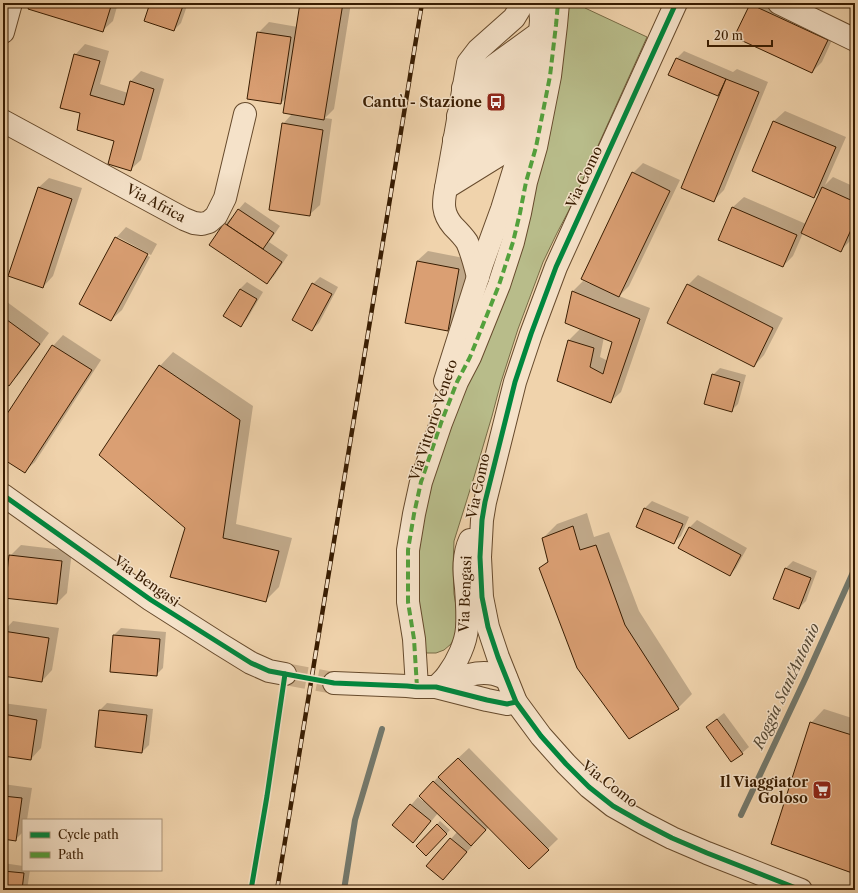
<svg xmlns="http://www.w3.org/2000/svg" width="858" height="893" font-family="'Libre Caslon Text',serif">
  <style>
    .green { fill: #b8bc8a; stroke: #786c46 }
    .shadow { fill: #0003; fill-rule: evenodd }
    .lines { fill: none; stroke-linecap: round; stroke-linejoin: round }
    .stream { stroke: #74786b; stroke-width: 6 }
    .building { fill: #da9f73; stroke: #381c01 }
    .minor-tunnel { stroke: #cbae8a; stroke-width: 22; stroke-dasharray: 22 11; stroke-linecap: butt }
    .minor-casing { stroke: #664a2c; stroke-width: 24 }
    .minor { stroke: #f5e2c9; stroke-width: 22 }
    .rail-casing { stroke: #381c01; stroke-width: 4.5 }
    .rail { stroke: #f5e2c9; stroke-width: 3; stroke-dasharray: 9; stroke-linecap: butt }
    .quiet { stroke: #53a13c; stroke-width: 4; stroke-dasharray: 8 4; stroke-linecap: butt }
    .cycleway-casing { stroke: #f5e2c9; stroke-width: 8 }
    .cycleway { stroke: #00873e; stroke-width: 5 }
    .labels { text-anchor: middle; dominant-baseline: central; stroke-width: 3; stroke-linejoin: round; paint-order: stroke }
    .poi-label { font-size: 14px; font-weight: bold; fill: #381c01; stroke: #f5e2c9; text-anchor: end }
    .street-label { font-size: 14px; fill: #381c01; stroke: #f5e2c9 }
    .water-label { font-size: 15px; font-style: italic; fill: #564a36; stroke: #f5e2c9 }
  </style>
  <rect width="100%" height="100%" fill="#f0d3ac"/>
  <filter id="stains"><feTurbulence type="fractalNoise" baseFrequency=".005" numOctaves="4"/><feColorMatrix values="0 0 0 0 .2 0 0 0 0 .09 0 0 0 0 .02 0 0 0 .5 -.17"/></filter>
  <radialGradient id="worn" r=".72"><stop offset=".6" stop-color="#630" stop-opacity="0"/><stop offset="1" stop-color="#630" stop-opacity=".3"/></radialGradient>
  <path class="green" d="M 561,3 L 586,3 L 585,8 L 647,37 L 596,150 L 579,191 L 557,233 L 543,262 L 518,329 L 501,382 L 492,416 L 484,443 L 474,477 L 454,541 L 453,568 L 454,594 L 458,618 L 456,635 L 451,644 L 444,650 L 436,653 L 427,653 L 420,648 L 412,600 L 424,486 L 477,358 Z"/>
  <g class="shadow">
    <path d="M 31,3 L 118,3 L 113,21 L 102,31 Z"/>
    <path d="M 151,3 L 188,3 L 181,23 L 174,30 Z"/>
    <path d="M 301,3 L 351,3 L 334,109 L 325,118 L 332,119 L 320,205 L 309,215 L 283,124 L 292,114 L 287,97 L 281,103 L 258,33 L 269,22 L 298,27 Z"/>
    <path d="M 752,3 L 781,3 L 837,29 L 822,62 L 812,72 L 736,36 Z"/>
    <path d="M 85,44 L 109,51 L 100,84 L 128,93 L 131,81 L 141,71 L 164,79 L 141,160 L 130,170 L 115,140 L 82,113 L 75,55 Z"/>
    <path d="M 684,51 L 733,72 L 737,69 L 768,82 L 724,190 L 714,200 L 721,92 L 718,95 L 670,75 L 677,58 Z"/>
    <path d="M 785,111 L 846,137 L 825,185 L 833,177 L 855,187 L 855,232 L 851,240 L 841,250 L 803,233 L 793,256 L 783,266 L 720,239 L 733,207 L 744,197 L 806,224 L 822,189 L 814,197 L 753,171 L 774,121 Z"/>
    <path d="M 643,163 L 680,180 L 629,286 L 619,296 L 650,308 L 621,392 L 610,402 L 558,381 L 569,340 L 581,328 L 572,292 L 583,281 L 590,284 L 633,173 ZM 604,337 L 614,341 L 608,361 L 600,357 Z"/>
    <path d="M 49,178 L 82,188 L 53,276 L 43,287 L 38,188 Z"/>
    <path d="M 245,202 L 280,226 L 269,242 L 288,255 L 274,276 L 267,283 L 211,245 L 225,224 L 232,217 L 233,217 L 239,209 Z"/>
    <path d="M 126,227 L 157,244 L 151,255 L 118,237 L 118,240 L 150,257 L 122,310 L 111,320 L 116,238 Z"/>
    <path d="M 428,251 L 469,259 L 458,319 L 448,330 L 417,261 Z"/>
    <path d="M 698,275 L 783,318 L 764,355 L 754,366 L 688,285 Z"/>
    <path d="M 320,277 L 338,287 L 319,323 L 312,330 L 313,284 Z"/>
    <path d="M 247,282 L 263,292 L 247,319 L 240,326 L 240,289 Z"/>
    <path d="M 3,299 L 49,333 L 19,374 L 9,385 L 3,380 Z"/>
    <path d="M 63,335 L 101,360 L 35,462 L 24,472 L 3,458 L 3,422 L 53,346 Z"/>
    <path d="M 173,352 L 253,406 L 236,524 L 292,538 L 279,587 L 266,600 L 187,528 L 160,366 Z"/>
    <path d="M 720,368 L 746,375 L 738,404 L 731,411 L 713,375 Z"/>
    <path d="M 652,501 L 689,517 L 681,536 L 674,542 L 637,527 L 645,508 Z"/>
    <path d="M 587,513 L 594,537 L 609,532 L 639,611 L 692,694 L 678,708 L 540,568 L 549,560 L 543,538 L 557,524 Z"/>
    <path d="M 697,520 L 747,548 L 736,568 L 730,575 L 679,548 L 690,527 Z"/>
    <path d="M 21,545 L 72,551 L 67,593 L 57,603 L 10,556 Z"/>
    <path d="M 793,561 L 817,571 L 806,601 L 799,608 L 775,599 L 786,568 Z"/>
    <path d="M 13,621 L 59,628 L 52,670 L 42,681 L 3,675 L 3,632 Z"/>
    <path d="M 121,628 L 166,632 L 163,668 L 156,675 L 114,635 Z"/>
    <path d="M 3,703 L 47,709 L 41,748 L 31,759 L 3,755 Z"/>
    <path d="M 107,703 L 153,709 L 149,745 L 142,752 L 96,746 L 100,710 Z"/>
    <path d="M 824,709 L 855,719 L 855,873 L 811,723 Z"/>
    <path d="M 724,713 L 749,747 L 742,753 L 707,728 L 714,721 Z"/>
    <path d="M 469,748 L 558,839 L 529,867 L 489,827 L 472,844 L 473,845 L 450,872 L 451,839 L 457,832 L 438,813 L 420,835 L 394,825 L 418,797 L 423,801 L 424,800 L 420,796 L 441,774 Z"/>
    <path d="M 3,784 L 32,788 L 27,820 L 23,820 L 23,832 L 15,840 L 3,838 Z"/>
    <path d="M 440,821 L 450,830 L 426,855 L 417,846 Z"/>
    <path d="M 3,863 L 23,866 L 23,870 L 30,870 L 27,890 L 3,890 Z"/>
  </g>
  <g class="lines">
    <g class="stream">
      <path d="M 741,815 L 806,677 L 855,568"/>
      <path d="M 344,890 L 355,820 L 382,729"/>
    </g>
  </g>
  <g class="building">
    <path d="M 30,3 L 112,3 L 103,32 L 28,9 Z"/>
    <path d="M 150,3 L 184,3 L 174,31 L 144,21 Z"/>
    <path d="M 300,3 L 343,3 L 324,120 L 283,113 Z"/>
    <path d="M 750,4 L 828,40 L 812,73 L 734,37 Z"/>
    <path d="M 257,32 L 291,37 L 281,104 L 247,99 Z"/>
    <path d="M 74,54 L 100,61 L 90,95 L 124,105 L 130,81 L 154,89 L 131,171 L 108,164 L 114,141 L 77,130 L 80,113 L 60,108 Z"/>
    <path d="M 676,58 L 726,79 L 718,96 L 668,75 Z"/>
    <path d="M 726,79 L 759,92 L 714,202 L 681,188 Z"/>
    <path d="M 773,121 L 836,147 L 814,198 L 752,171 Z"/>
    <path d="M 282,123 L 323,130 L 310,216 L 269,210 Z"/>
    <path d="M 632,172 L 670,191 L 619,297 L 581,279 Z"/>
    <path d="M 38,187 L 72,199 L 43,288 L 8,276 Z"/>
    <path d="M 822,187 L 855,202 L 855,221 L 841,252 L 801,233 Z"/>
    <path d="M 732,207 L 797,235 L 783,267 L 718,240 Z"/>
    <path d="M 238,209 L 274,233 L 263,249 L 227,225 Z"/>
    <path d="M 224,223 L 282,262 L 267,284 L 209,245 Z"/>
    <path d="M 115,237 L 148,254 L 111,321 L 79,304 Z"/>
    <path d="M 417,261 L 459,269 L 448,331 L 405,323 Z"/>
    <path d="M 312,283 L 332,294 L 312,331 L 292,320 Z"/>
    <path d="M 687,284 L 773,328 L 754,367 L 667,323 Z"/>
    <path d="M 240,289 L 257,299 L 241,327 L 223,316 Z"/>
    <path d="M 572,291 L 640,319 L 611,403 L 557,381 L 568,340 L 594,348 L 590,367 L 603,374 L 612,342 L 565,323 Z"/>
    <path d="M 3,317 L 40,344 L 9,386 L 3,382 Z"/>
    <path d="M 52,345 L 92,370 L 25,473 L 3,459 L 3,420 Z"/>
    <path d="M 159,365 L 240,420 L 223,538 L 279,551 L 266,602 L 170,577 L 185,528 L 99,455 Z"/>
    <path d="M 712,374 L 740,382 L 732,412 L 704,404 Z"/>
    <path d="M 644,508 L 683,524 L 674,544 L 636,527 Z"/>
    <path d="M 573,526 L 580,550 L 596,545 L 625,625 L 679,709 L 629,739 L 577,668 L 539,568 L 548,562 L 542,538 Z"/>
    <path d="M 689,527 L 741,555 L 730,576 L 678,548 Z"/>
    <path d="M 9,555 L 62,561 L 57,604 L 4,598 Z"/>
    <path d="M 785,568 L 811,578 L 799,609 L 773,599 Z"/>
    <path d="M 3,631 L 49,638 L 42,682 L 3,676 Z"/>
    <path d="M 113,635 L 160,639 L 157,676 L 110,672 Z"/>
    <path d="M 99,710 L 147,715 L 142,753 L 95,747 Z"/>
    <path d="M 3,714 L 37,720 L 31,760 L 3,756 Z"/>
    <path d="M 717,719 L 743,754 L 731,762 L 706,727 Z"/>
    <path d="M 810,722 L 855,736 L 855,874 L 771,844 Z"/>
    <path d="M 458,758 L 549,850 L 529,869 L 438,777 Z"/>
    <path d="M 433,781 L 486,830 L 471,846 L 419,796 Z"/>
    <path d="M 3,796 L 22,798 L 16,841 L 3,839 Z"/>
    <path d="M 410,804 L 431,821 L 413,843 L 392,825 Z"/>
    <path d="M 437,824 L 447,834 L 426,856 L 416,846 Z"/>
    <path d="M 450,838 L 467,852 L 443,880 L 426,866 Z"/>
    <path d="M 3,871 L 24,873 L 22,890 L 3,890 Z"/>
  </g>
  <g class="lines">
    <path class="minor-tunnel" d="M 285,674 L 334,683"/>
    <g class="minor-casing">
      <g id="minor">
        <path d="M 676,3 L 556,267 L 531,334 L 515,382 L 485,502 L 482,520 L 480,557 L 482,597 L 488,627 L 498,657 L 516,702 L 541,736 L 566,764 L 589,787 L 613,806 L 643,823 L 672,838 L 707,853 L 801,890"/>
        <path d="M 779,3 L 855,40"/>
        <path d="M 3,32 L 11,3"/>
        <path d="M 537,65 L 541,21 L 540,3"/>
        <path d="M 463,88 L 535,36"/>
        <path d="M 458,116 L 534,62"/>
        <path d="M 3,121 L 184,219 L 194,223 L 202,224 L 209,222 L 216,216 L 225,198 L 245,114"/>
        <path d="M 454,140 L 528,92"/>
        <path d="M 450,167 L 523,117"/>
        <path d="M 446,188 L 517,144 L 532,71 L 535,50"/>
        <path d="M 478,277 C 475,265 472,253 467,242 C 463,236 458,231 453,226 C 442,213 443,203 446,188 L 468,63 L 478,50 L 514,18 L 523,3"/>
        <path d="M 445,381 L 482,264 L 502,209 L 519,154"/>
        <path d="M 3,495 L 151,600 L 220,644 L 251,663 L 269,671 L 285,674"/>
        <path d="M 334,683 L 407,686 L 417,687 L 436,687 L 487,700 L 507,704 L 516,702"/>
        <path d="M 438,686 C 456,679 474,670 494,674 C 498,675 502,677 506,678"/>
        <path d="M 417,687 L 414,639 L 408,602 L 408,550 L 414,514 L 421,482 L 441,423 L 457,382 L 470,357 L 499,285 L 513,242 L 520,213 L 526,182 L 536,147 L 550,76 L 556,25 L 558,3"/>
        <path d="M 436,687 C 440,683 445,679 448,674 C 457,662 466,643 467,628 C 468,615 467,601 466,588 C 464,572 463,555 470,540"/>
      </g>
    </g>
    <use href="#minor" class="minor"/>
    <g class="rail-casing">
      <path id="rail" d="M 277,890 L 422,3"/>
    </g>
    <use href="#rail" class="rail"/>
    <path class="quiet" d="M 417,687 L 414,639 L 408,602 L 408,550 L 414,514 L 421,482 L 441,423 L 457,382 L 470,357 L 499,285 L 513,242 L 520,213 L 526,182 L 536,147 L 550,76 L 556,25 L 558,3"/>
    <g class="cycleway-casing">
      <g id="cycleway">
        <path d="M 676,3 L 556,267 L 531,334 L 515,382 L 485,502 L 482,520 L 480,557 L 482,597 L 488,627 L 498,657 L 516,702 L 541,736 L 566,764 L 589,787 L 613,806 L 643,823 L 672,838 L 707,853 L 801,890"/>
        <path d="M 3,495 L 151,600 L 251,663 L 269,671 L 334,683 L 407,686 L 417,687 L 436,687 L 487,700 L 507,704 L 516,702"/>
        <path d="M 251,890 L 267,796 L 285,674"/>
      </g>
    </g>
    <use href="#cycleway" class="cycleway"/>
  </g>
  <defs>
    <g id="bus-square" transform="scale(1)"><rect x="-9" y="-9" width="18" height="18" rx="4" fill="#8f2418" stroke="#f5e2c9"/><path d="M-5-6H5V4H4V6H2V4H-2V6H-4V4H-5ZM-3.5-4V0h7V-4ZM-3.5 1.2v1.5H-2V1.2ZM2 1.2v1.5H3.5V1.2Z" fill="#fff"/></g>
    <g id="supermarket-square" transform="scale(1)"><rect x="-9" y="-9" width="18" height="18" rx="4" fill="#8f2418" stroke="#f5e2c9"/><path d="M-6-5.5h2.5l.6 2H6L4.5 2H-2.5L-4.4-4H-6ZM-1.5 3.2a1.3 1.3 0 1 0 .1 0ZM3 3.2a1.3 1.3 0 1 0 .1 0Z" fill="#fff"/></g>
  </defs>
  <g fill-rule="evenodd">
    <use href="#bus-square" x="496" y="102"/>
    <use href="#supermarket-square" x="822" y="790"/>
  </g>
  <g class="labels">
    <g class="poi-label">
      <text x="482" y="102">Cantù - Stazione</text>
      <text x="808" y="782">Il Viaggiator<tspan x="808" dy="16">Goloso</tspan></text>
    </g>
    <g class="street-label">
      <text transform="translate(584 177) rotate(-65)">Via Como</text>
      <text transform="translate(156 203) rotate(28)">Via Africa</text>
      <text transform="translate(433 420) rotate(-72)">Via Vittorio Veneto</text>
      <text transform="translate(478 486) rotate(-78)">Via Como</text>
      <text transform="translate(147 581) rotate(35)">Via Bengasi</text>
      <text transform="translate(465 594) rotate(-88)">Via Bengasi</text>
      <text transform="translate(610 784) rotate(38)">Via Como</text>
    </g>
    <g class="water-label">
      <text transform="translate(786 686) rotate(-65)">Roggia Sant'Antonio</text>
    </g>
  </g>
  <rect width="858" height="893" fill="none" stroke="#f0d3ac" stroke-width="16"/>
  <rect x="4" y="4" width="850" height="885" fill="none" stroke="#381c01" stroke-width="2"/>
  <rect x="8" y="8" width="842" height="877" fill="none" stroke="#381c01"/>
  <rect x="22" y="819" width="140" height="52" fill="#f5e2c9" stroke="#a99379"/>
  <rect x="30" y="832" width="20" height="6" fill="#00873e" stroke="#a99379"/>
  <text x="58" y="839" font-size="12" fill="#381c01">Cycle path</text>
  <rect x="30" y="852" width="20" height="6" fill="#53a13c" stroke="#a99379"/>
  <text x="58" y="859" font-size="12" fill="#381c01">Path</text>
  <path d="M708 40v6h64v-6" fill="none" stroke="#381c01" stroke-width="2"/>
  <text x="714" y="40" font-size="12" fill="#381c01" stroke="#f5e2c9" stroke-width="3" paint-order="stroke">20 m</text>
  <rect width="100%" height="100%" filter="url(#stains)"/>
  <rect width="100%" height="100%" fill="url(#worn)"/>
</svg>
